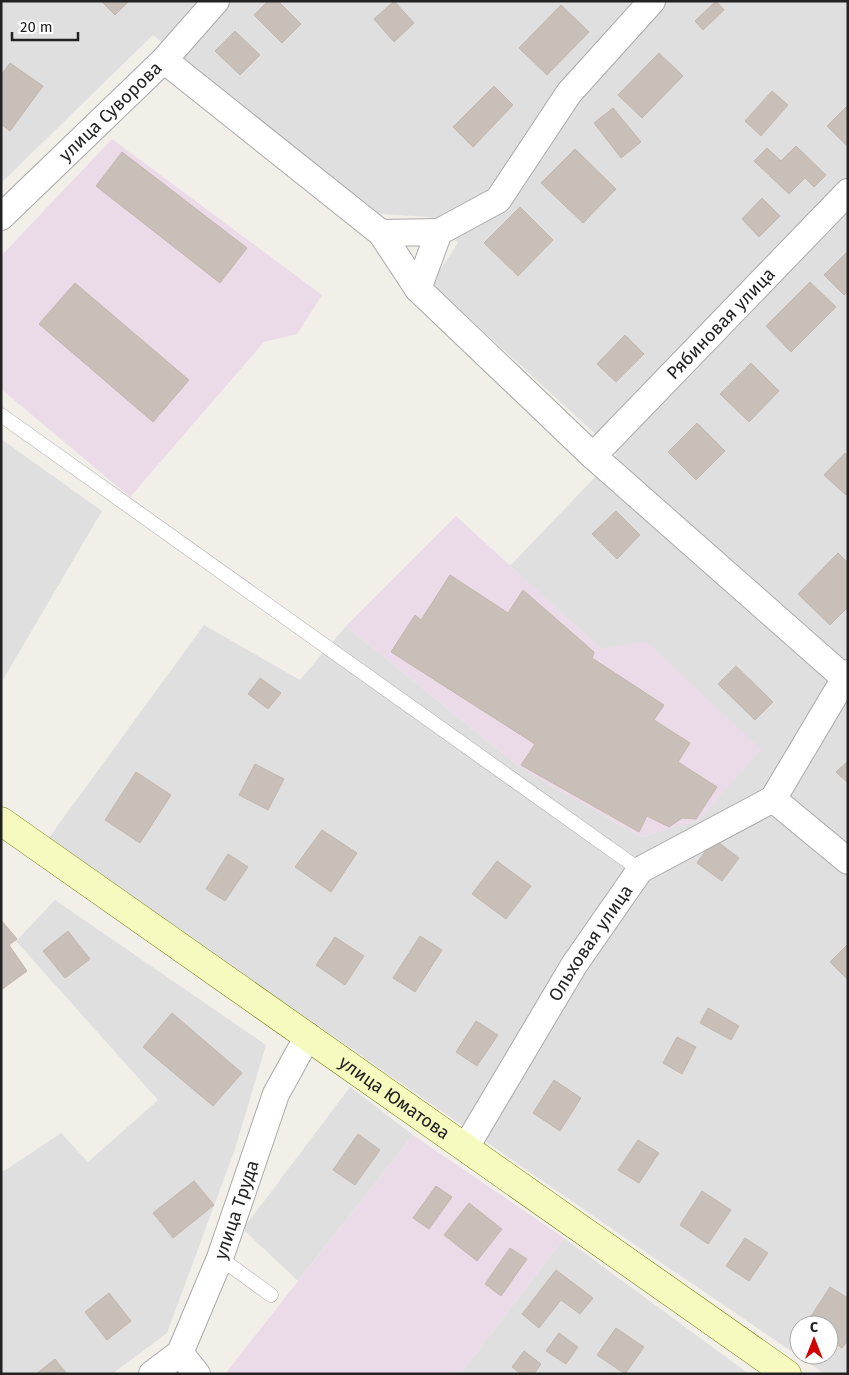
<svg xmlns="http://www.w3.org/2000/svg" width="849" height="1375" font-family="'Fira Sans',sans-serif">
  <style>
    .residential { fill: #e0dfdf; fill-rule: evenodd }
    .industrial { fill: #ebdbe8 }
    .building { fill: #c7bfb8; stroke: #c4b6ab }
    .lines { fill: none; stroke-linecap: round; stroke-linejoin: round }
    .lane-casing { stroke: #a9a9a9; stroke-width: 15 }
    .street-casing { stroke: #a9a9a9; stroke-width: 28 }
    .secondary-casing { stroke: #707d05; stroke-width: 29 }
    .lane { stroke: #fff; stroke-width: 14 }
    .street { stroke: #fff; stroke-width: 26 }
    .secondary { stroke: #f7fabf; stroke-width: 28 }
    .labels { text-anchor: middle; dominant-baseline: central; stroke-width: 4; stroke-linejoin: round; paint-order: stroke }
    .street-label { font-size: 18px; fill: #222; stroke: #fff }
  </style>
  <rect width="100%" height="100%" fill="#f2efe9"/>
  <g class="residential">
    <path d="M 1,1 L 848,1 L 848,1374 L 825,1374 L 647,1253 L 48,839 L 204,625 L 300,680 L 346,626 L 522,769 L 641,837 L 699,820 L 601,649 L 510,566 L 617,454 L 431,283 L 458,243 L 431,217 L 380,214 L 153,35 L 1,183 ZM 799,1325 L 829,1325 L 829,1355 L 799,1355 Z"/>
    <path d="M 1,439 L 102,511 L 1,683 Z"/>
    <path d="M 55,900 L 266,1045 L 235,1149 L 167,1333 L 112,1374 L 1,1374 L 1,1169 L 4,1171 L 61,1133 L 88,1162 L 158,1100 L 16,941 Z"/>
    <path d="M 350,1087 L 413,1135 L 298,1281 L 243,1229 Z"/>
    <path d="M 564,1238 L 749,1374 L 460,1374 Z"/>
  </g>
  <g class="industrial">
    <path d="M 112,139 L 322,295 L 297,334 L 264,342 L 130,497 L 1,389 L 1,256 Z"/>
    <path d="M 456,516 L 601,649 L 645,641 L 761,749 L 699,820 L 641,837 L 522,769 L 346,626 Z"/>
    <path d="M 413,1135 L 564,1238 L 460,1374 L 225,1374 Z"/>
  </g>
  <g class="building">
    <path d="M 101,1 L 129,1 L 115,15 Z"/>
    <path d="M 268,1 L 278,1 L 301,24 L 282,43 L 254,15 Z"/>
    <path d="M 394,1 L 414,23 L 394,42 L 374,19 Z"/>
    <path d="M 716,1 L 724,10 L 703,30 L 695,21 Z"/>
    <path d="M 561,5 L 589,32 L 547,75 L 519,48 Z"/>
    <path d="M 235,31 L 260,55 L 240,75 L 215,51 Z"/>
    <path d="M 659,53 L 683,76 L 642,118 L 618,95 Z"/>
    <path d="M 10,63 L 43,86 L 10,131 L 1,124 L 1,75 Z"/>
    <path d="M 494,86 L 513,105 L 473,147 L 453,127 Z"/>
    <path d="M 772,91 L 788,105 L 761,136 L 745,121 Z"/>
    <path d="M 848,105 L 848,147 L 827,126 Z"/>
    <path d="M 613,108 L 641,142 L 621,158 L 594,123 Z"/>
    <path d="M 796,146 L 826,175 L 814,187 L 805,178 L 789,194 L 754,161 L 767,148 L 781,161 Z"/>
    <path d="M 575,149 L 616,189 L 583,223 L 541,183 Z"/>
    <path d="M 122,152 L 247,248 L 220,283 L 96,186 Z"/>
    <path d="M 762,198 L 780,216 L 759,237 L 742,219 Z"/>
    <path d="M 520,207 L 553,240 L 518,276 L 484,243 Z"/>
    <path d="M 848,251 L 848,291 L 844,295 L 824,275 Z"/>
    <path d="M 810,282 L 836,307 L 791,352 L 766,326 Z"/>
    <path d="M 75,283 L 189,380 L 153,422 L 39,324 Z"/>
    <path d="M 625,335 L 644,354 L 616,382 L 597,364 Z"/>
    <path d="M 751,363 L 779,391 L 749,422 L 720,394 Z"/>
    <path d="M 697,423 L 725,451 L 696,480 L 668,452 Z"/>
    <path d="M 845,453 L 848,456 L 848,493 L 846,495 L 824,475 Z"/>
    <path d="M 616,511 L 640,535 L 617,559 L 592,534 Z"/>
    <path d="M 838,553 L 848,563 L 848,607 L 830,625 L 798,594 Z"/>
    <path d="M 450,575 L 508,613 L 523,590 L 594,652 L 592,658 L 664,705 L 654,720 L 690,743 L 678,762 L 717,787 L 696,819 L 682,818 L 669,827 L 647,816 L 639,832 L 521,765 L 535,744 L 391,652 L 415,615 L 421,620 Z"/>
    <path d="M 736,666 L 773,702 L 755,720 L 718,684 Z"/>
    <path d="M 260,678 L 281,693 L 268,709 L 248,694 Z"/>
    <path d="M 848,761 L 848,783 L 836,772 Z"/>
    <path d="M 255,764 L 284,779 L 268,810 L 239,795 Z"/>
    <path d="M 136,772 L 171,795 L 140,843 L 105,820 Z"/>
    <path d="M 322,830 L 357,853 L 331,892 L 295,867 Z"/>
    <path d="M 714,839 L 739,858 L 722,881 L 697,863 Z"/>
    <path d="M 228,854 L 248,867 L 225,901 L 206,889 Z"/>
    <path d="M 497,861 L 531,886 L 506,919 L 472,894 Z"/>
    <path d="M 1,920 L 17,939 L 9,945 L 27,971 L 1,990 Z"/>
    <path d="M 68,931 L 90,959 L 65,978 L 43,951 Z"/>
    <path d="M 420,936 L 442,950 L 415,992 L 393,978 Z"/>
    <path d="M 335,937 L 364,956 L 345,985 L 316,965 Z"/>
    <path d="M 848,944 L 848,980 L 830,962 Z"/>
    <path d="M 708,1008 L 739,1026 L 731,1040 L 700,1023 Z"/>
    <path d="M 172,1013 L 242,1073 L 213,1106 L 143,1047 Z"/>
    <path d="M 476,1021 L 498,1035 L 477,1066 L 456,1052 Z"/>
    <path d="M 677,1037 L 696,1047 L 682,1074 L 663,1063 Z"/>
    <path d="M 554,1080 L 581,1098 L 560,1131 L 533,1113 Z"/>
    <path d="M 358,1134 L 380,1150 L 355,1185 L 333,1170 Z"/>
    <path d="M 638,1140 L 659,1153 L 639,1183 L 618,1170 Z"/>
    <path d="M 194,1181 L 214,1205 L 173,1238 L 153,1213 Z"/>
    <path d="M 436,1186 L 452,1197 L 429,1229 L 413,1218 Z"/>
    <path d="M 702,1191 L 731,1210 L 708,1244 L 680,1225 Z"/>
    <path d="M 469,1203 L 502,1229 L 477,1261 L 444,1235 Z"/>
    <path d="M 745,1238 L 768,1253 L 749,1281 L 726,1266 Z"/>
    <path d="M 510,1248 L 527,1259 L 501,1296 L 485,1284 Z"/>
    <path d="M 556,1270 L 593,1298 L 580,1314 L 561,1300 L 539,1328 L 522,1314 Z"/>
    <path d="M 830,1287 L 848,1298 L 848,1340 L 842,1348 L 829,1339 L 829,1325 L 806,1324 Z"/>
    <path d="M 109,1293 L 131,1321 L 107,1340 L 85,1312 Z"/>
    <path d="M 616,1328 L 644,1347 L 625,1374 L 597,1355 Z"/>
    <path d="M 559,1333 L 578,1347 L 566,1364 L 546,1351 Z"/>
    <path d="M 524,1351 L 541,1364 L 534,1374 L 521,1374 L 512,1367 Z"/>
    <path d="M 55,1359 L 67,1374 L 36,1374 Z"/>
  </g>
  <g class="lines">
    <g class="lane-casing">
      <g id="lane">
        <path d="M 1,415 L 640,870"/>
        <path d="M 220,1258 L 271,1295"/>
      </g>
    </g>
    <g class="street-casing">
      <g id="street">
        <path d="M 164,60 L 381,233 L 439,232 L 418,289 L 593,456 L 848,681"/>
        <path id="s1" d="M 1,217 L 164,60 L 216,1"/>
        <path d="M 439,232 L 498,200 L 569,93 L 652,1"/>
        <path d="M 381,233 L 418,289"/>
        <path id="s2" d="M 593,456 L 848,192"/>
        <path d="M 773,799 L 848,673"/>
        <path d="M 773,799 L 848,861"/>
        <path id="s3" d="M 466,1147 L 574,965 L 640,870 L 773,799"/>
        <path d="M 180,1353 L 197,1374"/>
        <path id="s4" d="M 152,1374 L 180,1353 L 220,1258 L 276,1094 L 308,1036"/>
      </g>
    </g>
    <g class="secondary-casing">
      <g id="secondary">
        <path id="s5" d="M 1,821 L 787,1374"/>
      </g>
    </g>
    <use href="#lane" class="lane"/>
    <use href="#street" class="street"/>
    <use href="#secondary" class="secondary"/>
  </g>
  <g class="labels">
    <g class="street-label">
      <text stroke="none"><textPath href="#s1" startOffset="152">улица Суворова</textPath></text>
      <text stroke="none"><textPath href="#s2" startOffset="184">Рябиновая улица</textPath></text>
      <text stroke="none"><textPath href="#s3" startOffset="239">Ольховая улица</textPath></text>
      <text stroke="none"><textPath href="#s5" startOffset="481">улица Юматова</textPath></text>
      <text stroke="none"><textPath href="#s4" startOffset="189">улица Труда</textPath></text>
    </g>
  </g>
  <rect width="849" height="1375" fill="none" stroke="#222222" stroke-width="5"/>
  <g transform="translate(814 1340)"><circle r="24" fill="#ffffff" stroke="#a7a7a7"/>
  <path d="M0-4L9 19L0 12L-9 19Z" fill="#d40000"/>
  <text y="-8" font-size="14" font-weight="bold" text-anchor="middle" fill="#222222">С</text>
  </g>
  <path d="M12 32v8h66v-8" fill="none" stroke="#222222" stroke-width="2.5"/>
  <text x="20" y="32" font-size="15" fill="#222222" stroke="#ffffff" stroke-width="4" paint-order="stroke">20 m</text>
</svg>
